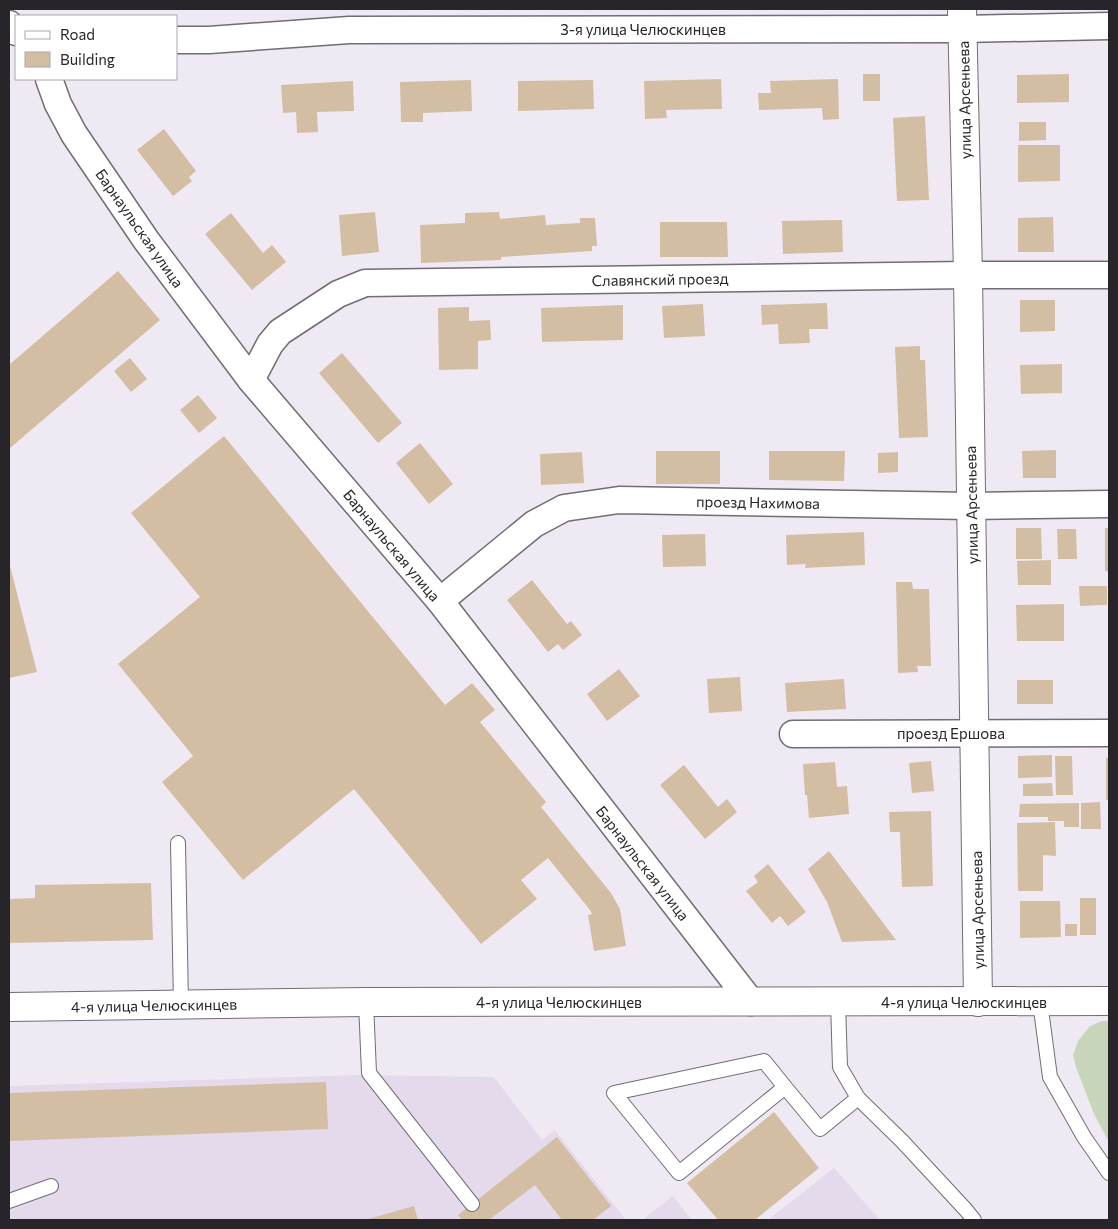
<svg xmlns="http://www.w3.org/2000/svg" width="1118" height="1229" font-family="Commissioner,sans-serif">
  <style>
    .built { fill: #e4daeb }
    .green { fill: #c7d6ba }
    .building { fill: #d4bea3 }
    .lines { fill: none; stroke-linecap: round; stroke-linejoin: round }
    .lane-casing { stroke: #716c75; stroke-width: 16 }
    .street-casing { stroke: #716c75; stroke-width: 29 }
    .secondary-casing { stroke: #716c75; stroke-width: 30 }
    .lane { stroke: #fff; stroke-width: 14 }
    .street { stroke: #fff; stroke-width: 26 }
    .secondary { stroke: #fff; stroke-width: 28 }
    .labels { text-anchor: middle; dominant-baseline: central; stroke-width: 4.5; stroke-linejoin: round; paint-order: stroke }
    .street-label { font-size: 15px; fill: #272529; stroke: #fff }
  </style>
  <rect width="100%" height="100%" fill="#efe9f4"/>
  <g class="built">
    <path d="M 359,1075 L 494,1077 L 542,1140 L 555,1130 L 626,1220 L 9,1220 L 9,1086 Z"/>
    <path d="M 834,1168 L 880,1220 L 768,1220 Z"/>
    <path d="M 673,1196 L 692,1220 L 642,1220 Z"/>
  </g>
  <path class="green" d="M 1102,1021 L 1109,1021 L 1109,1142 L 1094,1114 L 1076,1067 L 1073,1055 L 1078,1041 L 1090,1026 Z"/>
  <g class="building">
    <rect x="863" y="74" width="17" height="27"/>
    <path d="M 1069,74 L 1069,102 L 1017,103 L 1017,75 Z"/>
    <path d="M 721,79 L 722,109 L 666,110 L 667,118 L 645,119 L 644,81 Z"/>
    <path d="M 838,79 L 839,119 L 823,120 L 822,108 L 759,110 L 758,93 L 771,93 L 770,81 Z"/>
    <path d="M 471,80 L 472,111 L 423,113 L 423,122 L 401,122 L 400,82 Z"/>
    <path d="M 593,80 L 594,109 L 518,111 L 518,81 Z"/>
    <path d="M 353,81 L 354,111 L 317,112 L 318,132 L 297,133 L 296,112 L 283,113 L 281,85 Z"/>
    <path d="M 925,116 L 929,200 L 897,201 L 893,118 Z"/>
    <path d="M 1019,122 L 1046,122 L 1046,140 L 1019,141 Z"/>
    <path d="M 164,129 L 196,171 L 189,177 L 192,181 L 173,196 L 137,150 Z"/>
    <path d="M 1018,145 L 1060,145 L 1060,181 L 1018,182 Z"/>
    <path d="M 375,212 L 379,252 L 342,256 L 339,215 Z"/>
    <path d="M 499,212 L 500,219 L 545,215 L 546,225 L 580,223 L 580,218 L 595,218 L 597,246 L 592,246 L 592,251 L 501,257 L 501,260 L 421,263 L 420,225 L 465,223 L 465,213 Z"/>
    <path d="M 231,213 L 263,253 L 272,245 L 286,262 L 252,290 L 205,234 Z"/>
    <path d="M 1053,217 L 1054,252 L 1018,252 L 1018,218 Z"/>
    <path d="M 842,220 L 843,252 L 783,254 L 782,221 Z"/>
    <path d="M 660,222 L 727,222 L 728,257 L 660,257 Z"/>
    <path d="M 118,271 L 160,320 L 10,448 L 9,446 L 9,365 Z"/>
    <path d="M 1020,300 L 1055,300 L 1055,331 L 1020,332 Z"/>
    <path d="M 827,303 L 828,329 L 809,329 L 810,343 L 779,344 L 778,324 L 762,325 L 761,305 Z"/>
    <path d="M 703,304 L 705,336 L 664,338 L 662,306 Z"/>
    <path d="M 623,305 L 623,340 L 542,342 L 541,308 Z"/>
    <path d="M 469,307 L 469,321 L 490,320 L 491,340 L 478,341 L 478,369 L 439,370 L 438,308 Z"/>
    <path d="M 920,346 L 920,360 L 925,360 L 928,437 L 899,438 L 895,347 Z"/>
    <path d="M 342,353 L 402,423 L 378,443 L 319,373 Z"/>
    <path d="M 130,358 L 147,379 L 131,392 L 114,371 Z"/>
    <path d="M 1062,364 L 1062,393 L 1021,394 L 1020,365 Z"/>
    <path d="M 198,395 L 217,418 L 199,433 L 180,410 Z"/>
    <path d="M 224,436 L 445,705 L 472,683 L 495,710 L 480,722 L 546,802 L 541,807 L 611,893 L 620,909 L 626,946 L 594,951 L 588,915 L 592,914 L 590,910 L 548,858 L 521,880 L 537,899 L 481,944 L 354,789 L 243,880 L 162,782 L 193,756 L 118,664 L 200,597 L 131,513 Z"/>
    <path d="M 420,443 L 453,484 L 429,504 L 396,463 Z"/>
    <path d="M 1056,450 L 1056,478 L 1023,478 L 1022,451 Z"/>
    <rect x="656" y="451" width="64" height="33"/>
    <path d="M 769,451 L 845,451 L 844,481 L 769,480 Z"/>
    <path d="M 582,452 L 584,483 L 541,485 L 540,454 Z"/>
    <path d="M 898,452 L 898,472 L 878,473 L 878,453 Z"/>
    <path d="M 1016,528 L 1041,528 L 1042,559 L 1016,559 Z"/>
    <rect x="1105" y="528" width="4" height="43"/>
    <path d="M 1057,529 L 1076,529 L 1077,559 L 1058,559 Z"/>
    <path d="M 864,532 L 865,565 L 805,568 L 806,564 L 787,565 L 786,535 Z"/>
    <path d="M 705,534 L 706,566 L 663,567 L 662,535 Z"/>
    <path d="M 1051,560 L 1051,585 L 1018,585 L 1017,561 Z"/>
    <path d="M 9,562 L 37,672 L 9,678 Z"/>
    <path d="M 532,580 L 567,624 L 571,621 L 582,635 L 563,650 L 558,644 L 548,652 L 507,600 Z"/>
    <path d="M 896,582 L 912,582 L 913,589 L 929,589 L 931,666 L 917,666 L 918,672 L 898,673 Z"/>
    <path d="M 1079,586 L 1107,586 L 1107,605 L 1080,606 Z"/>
    <path d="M 1064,604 L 1064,641 L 1017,641 L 1016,605 Z"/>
    <path d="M 619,669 L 640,696 L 607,721 L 587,694 Z"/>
    <path d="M 740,677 L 742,711 L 709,713 L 707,679 Z"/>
    <path d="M 844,679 L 846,709 L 787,712 L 785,683 Z"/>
    <rect x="1017" y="680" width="36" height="24"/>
    <path d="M 1052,755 L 1052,777 L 1018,778 L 1018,756 Z"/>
    <path d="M 1055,756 L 1072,756 L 1073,795 L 1056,795 Z"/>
    <rect x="1106" y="758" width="3" height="42"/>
    <path d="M 931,761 L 934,791 L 912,793 L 909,763 Z"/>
    <path d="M 835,762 L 837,787 L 847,786 L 849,814 L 809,818 L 807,795 L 805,795 L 803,764 Z"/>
    <path d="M 684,765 L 718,807 L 727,799 L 737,812 L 705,839 L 660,785 Z"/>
    <path d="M 1052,783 L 1053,796 L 1023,796 L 1023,784 Z"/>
    <path d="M 1100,802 L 1101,829 L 1081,829 L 1081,803 Z"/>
    <path d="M 1079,803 L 1079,827 L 1064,827 L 1064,821 L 1048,821 L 1048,817 L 1019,817 L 1020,804 Z"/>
    <path d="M 931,811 L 933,886 L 902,887 L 900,832 L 890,832 L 889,812 Z"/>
    <path d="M 1055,822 L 1056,856 L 1043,855 L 1043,891 L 1018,891 L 1017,823 Z"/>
    <path d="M 829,851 L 896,940 L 842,942 L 827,902 L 808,869 Z"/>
    <path d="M 768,864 L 806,912 L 788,926 L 780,916 L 772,923 L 746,891 L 758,882 L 754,876 Z"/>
    <path d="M 151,883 L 153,940 L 9,943 L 9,899 L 35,898 L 35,885 Z"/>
    <rect x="1080" y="898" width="16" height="37"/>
    <path d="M 1020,901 L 1060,901 L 1061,937 L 1020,938 Z"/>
    <rect x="1065" y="924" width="12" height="12"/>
    <path d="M 326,1082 L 328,1129 L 9,1141 L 9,1093 Z"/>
    <path d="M 774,1112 L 819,1168 L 755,1220 L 718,1220 L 687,1183 Z"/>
    <path d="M 557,1137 L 611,1206 L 593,1220 L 562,1220 L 535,1185 L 489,1220 L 462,1220 L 458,1215 Z"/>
    <path d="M 414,1206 L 418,1220 L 365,1220 Z"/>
  </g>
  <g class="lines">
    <g class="lane-casing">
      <g id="lane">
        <path d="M 178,843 L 181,1005"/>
        <path d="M 366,1002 L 369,1073 L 472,1204"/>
        <path d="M 838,1002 L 840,1067 L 858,1098 L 902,1141 L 966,1210 L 974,1220"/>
        <path d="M 1040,1002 L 1050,1077 L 1084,1137 L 1109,1173"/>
        <path d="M 785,1087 L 764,1061 L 614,1093 L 679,1173 L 785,1087 L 820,1129 L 858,1098"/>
        <path d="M 9,1201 L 51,1186"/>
      </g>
    </g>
    <g class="street-casing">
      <g id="street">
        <path d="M 9,24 L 16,32"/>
        <path d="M 176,40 L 209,40 L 349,30 L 962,29 L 1109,26"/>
        <path d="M 49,79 L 58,104 L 74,134 L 146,240 L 251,380 L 440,601 L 751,1002"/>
        <path d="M 251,380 L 270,344 L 280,332 L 338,294 L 365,283 L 968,275 L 1109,275"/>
        <path d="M 440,601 L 534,524 L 564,508 L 619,500 L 971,506 L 1109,504"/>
        <path d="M 793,734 L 1109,733"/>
      </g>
    </g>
    <g class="secondary-casing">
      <g id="secondary">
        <path d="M 962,9 L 968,275 L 978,1002"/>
        <path d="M 9,1007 L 366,1002 L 1109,1001"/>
      </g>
    </g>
    <use href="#lane" class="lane"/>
    <use href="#street" class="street"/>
    <use href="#secondary" class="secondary"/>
  </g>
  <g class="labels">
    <g class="street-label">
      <text x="643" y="29">3-я улица Челюскинцев</text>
      <text transform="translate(964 100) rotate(-91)">улица Арсеньева</text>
      <text transform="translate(140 228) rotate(55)">Барнаульская улица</text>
      <text transform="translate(660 279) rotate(-1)">Славянский проезд</text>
      <text transform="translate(758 502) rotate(1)">проезд Нахимова</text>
      <text transform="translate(971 505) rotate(-91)">улица Арсеньева</text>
      <text transform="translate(392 545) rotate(50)">Барнаульская улица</text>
      <text x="951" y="733">проезд Ершова</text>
      <text transform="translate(643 863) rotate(52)">Барнаульская улица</text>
      <text transform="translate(977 910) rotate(-91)">улица Арсеньева</text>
      <text x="559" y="1002">4-я улица Челюскинцев</text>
      <text x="964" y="1002">4-я улица Челюскинцев</text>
      <text transform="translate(154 1005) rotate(-1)">4-я улица Челюскинцев</text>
    </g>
  </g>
  <rect width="1118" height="1229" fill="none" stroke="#272529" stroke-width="20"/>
  <rect x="15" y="15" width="162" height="65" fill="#ffffff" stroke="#a9a8a9"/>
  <rect x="25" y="31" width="25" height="8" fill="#ffffff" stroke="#a9a8a9"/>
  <text x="60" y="40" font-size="15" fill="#272529">Road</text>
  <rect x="25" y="52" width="25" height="15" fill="#d4bea3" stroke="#a9a8a9"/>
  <text x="60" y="65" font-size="15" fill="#272529">Building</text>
</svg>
